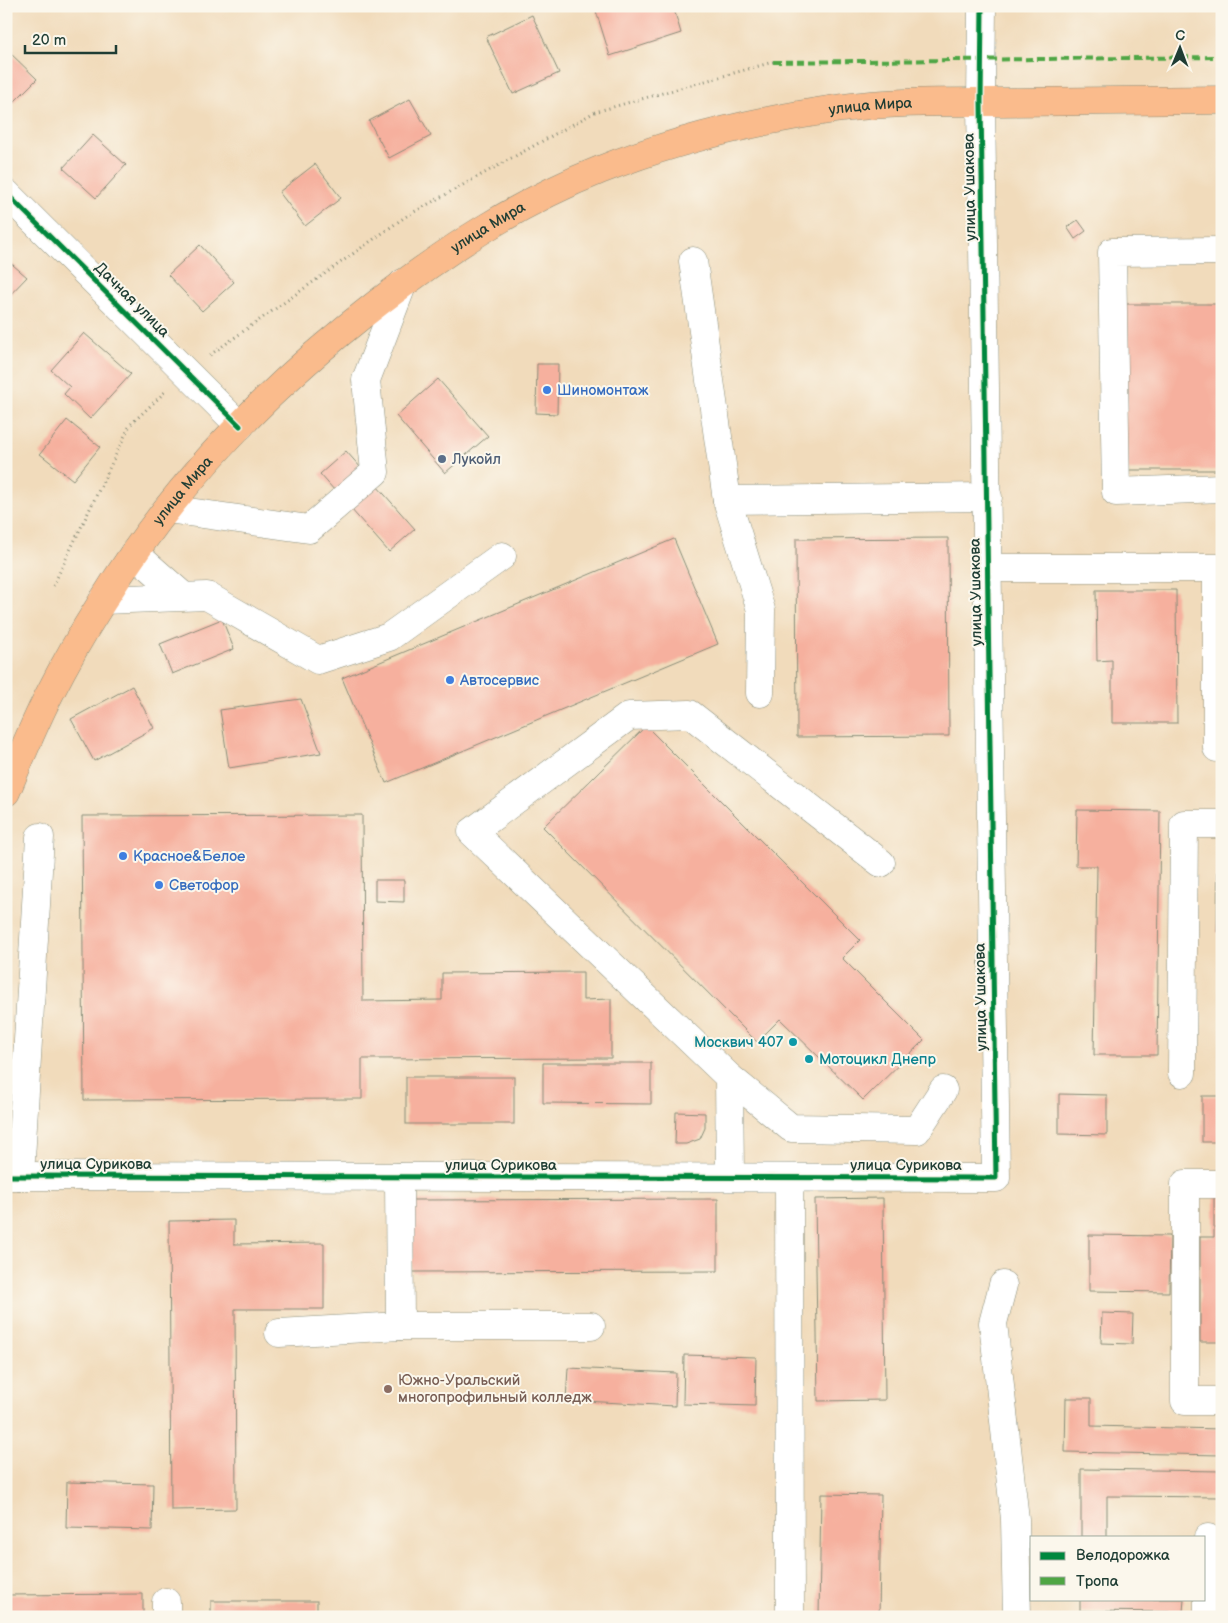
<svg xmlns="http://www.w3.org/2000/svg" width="1228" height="1623" font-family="'Balsamiq Sans',sans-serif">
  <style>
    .building { fill: #f6b09e }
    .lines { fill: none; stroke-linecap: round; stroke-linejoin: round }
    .minor-casing { stroke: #888c78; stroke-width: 29 }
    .major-casing { stroke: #888c78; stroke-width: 29 }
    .path { stroke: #888c78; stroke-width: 3; stroke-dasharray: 1 4; stroke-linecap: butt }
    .minor { stroke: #fff; stroke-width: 28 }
    .major { stroke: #fabb8c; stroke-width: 28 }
    .quiet { stroke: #4fa644; stroke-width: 4; stroke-dasharray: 8 4; stroke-linecap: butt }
    .cycleway-casing { stroke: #fbf7ec; stroke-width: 8 }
    .cycleway { stroke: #00873e; stroke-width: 5 }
    .shop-dot { fill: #3f7fe0; stroke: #fbf7ec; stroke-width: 2 }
    .service-dot { fill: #5c6f8a; stroke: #fbf7ec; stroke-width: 2 }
    .culture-dot { fill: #0f9aa8; stroke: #fbf7ec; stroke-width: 2 }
    .education-dot { fill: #8d6e63; stroke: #fbf7ec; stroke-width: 2 }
    .labels { text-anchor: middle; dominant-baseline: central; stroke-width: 4; stroke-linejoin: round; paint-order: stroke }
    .street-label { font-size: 15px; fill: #1f3d34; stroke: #fbf7ec }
    .shop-label { font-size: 15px; fill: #366cbe; stroke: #fbf7ec; text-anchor: start }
    .service-label { font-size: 15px; fill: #4e5e75; stroke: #fbf7ec; text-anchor: start }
    .culture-label { font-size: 15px; fill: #0d838f; stroke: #fbf7ec; text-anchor: end }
    .education-label { font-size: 15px; fill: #785e54; stroke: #fbf7ec; text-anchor: start }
  </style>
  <rect width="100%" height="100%" fill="#fbf7ec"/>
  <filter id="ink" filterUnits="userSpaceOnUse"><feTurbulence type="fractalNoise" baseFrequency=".02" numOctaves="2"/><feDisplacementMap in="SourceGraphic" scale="10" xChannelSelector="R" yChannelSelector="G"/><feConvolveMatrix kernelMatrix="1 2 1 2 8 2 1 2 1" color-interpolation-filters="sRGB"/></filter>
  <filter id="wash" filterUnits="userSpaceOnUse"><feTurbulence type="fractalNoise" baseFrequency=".0096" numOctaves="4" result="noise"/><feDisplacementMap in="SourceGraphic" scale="20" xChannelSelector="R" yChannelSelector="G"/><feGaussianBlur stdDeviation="1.12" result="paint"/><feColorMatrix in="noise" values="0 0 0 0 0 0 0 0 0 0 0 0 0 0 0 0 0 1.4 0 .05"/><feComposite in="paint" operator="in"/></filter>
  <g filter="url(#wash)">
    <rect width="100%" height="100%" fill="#f1dbbb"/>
    <g id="blocks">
      <g class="building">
        <path d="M 609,6 L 673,6 L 681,33 L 610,56 L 596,11 Z"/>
        <path d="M 532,15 L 559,73 L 513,94 L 486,37 Z"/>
        <path d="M 6,49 L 37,79 L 6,110 Z"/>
        <path d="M 410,99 L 431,136 L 389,158 L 369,121 Z"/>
        <path d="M 93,135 L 126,165 L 96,198 L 63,168 Z"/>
        <path d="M 315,164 L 341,198 L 305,226 L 279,192 Z"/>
        <path d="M 1078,220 L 1086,231 L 1075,239 L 1067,227 Z"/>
        <path d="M 200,245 L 234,282 L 202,311 L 168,275 Z"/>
        <path d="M 6,259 L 27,277 L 6,299 Z"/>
        <rect x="1125" y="304" width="97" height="166"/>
        <path d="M 84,333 L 131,374 L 90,419 L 64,394 L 70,387 L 51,370 Z"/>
        <path d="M 537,364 L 558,364 L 557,414 L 536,413 Z"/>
        <path d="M 438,379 L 488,436 L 445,473 L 396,416 Z"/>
        <path d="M 67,420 L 100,447 L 73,480 L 40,454 Z"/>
        <path d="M 346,451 L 415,529 L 389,552 L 320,474 Z"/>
        <path d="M 948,538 L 949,736 L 797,737 L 796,539 Z"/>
        <path d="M 674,539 L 718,644 L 386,783 L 342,678 Z"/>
        <path d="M 1096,590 L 1176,590 L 1177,723 L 1112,723 L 1112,660 L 1097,661 Z"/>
        <path d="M 222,619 L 234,649 L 172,674 L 160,644 Z"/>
        <path d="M 132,686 L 154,728 L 94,761 L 71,719 Z"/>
        <path d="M 301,699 L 321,753 L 229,768 L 220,710 Z"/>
        <path d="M 646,726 L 860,940 L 842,958 L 924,1040 L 863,1100 L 780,1019 L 757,1042 L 543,827 Z"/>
        <path d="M 1077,810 L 1160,811 L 1157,1055 L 1094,1055 L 1097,866 L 1076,866 Z"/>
        <path d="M 362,815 L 363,1001 L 442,1000 L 442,973 L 583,972 L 583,1000 L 611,999 L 611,1058 L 362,1059 L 362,1099 L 84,1100 L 82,816 Z"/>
        <path d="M 1218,834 L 1222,834 L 1222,932 L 1217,932 Z"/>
        <path d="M 375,880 L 404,880 L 404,902 L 375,901 Z"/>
        <path d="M 543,1063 L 651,1063 L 651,1104 L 543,1103 Z"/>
        <rect x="406" y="1077" width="108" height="47"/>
        <path d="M 1059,1094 L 1107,1095 L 1107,1135 L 1059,1134 Z"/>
        <rect x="1202" y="1096" width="20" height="46"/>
        <path d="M 676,1112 L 705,1113 L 705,1128 L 700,1139 L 686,1144 L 675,1144 Z"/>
        <path d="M 1214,1195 L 1222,1195 L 1222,1342 L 1200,1342 L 1200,1237 L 1214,1237 Z"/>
        <path d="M 883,1198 L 885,1400 L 818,1401 L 815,1199 Z"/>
        <path d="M 718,1199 L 718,1271 L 412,1272 L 412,1200 Z"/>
        <path d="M 234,1220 L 234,1244 L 324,1243 L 324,1309 L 235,1309 L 236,1509 L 171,1510 L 169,1221 Z"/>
        <path d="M 1089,1235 L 1170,1236 L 1169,1292 L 1089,1291 Z"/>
        <path d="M 1102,1313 L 1133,1314 L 1132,1344 L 1101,1343 Z"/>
        <path d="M 684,1355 L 756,1357 L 755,1406 L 683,1404 Z"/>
        <path d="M 568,1368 L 676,1373 L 675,1406 L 566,1400 Z"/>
        <path d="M 1066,1398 L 1091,1398 L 1091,1426 L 1222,1429 L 1222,1455 L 1065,1452 Z"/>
        <path d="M 1081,1469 L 1222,1471 L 1222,1497 L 1107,1496 L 1107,1537 L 1081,1537 Z"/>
        <path d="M 67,1482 L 153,1484 L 152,1530 L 66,1528 Z"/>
        <path d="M 821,1494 L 881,1495 L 879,1617 L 819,1617 Z"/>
        <path d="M 143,1594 L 143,1617 L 6,1617 L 6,1595 Z"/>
        <path d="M 1080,1599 L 1184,1599 L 1183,1612 L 1080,1611 Z"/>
        <rect x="211" y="1601" width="106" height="16"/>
      </g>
    </g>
  </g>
  <g filter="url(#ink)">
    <use href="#blocks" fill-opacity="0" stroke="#888c78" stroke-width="1"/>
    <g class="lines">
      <g class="minor-casing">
        <g id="minor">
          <path d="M 6,193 L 240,426"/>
          <path d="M 1222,251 L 1112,252 L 1116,492 L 1222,488"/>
          <path d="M 693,261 L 727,500 L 761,610 L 760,693"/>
          <path d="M 727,500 L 988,497"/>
          <path d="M 167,509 L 309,529 L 375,472 L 366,380 L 403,283"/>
          <path d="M 134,553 L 183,596"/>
          <path d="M 988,568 L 1217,568 L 1217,748"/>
          <path d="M 103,600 L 207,596 L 318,660 L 389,637 L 502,556"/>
          <path d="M 1182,1073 L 1184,824 L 1222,824"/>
          <path d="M 729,1077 L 791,1128 L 917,1130 L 943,1090"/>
          <path d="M 6,1176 L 996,1178 L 981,102 L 982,6"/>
          <path d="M 20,1176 L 40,837"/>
          <path d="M 399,1177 L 400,1326"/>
          <path d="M 730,1177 L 729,1077 L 472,832 L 629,716 L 690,714 L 881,863"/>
          <path d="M 789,1178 L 790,1617"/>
          <path d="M 1222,1184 L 1185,1184 L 1185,1401 L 1222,1401"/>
          <path d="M 1003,1285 L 993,1323 L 1015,1519 L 1017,1617"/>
          <path d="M 279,1333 L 400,1326 L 591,1326"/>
          <path d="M 166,1602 L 166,1617"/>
          <path d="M 1208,1617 L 1208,1538"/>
        </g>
      </g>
      <g class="major-casing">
        <g id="major">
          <path id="s1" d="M 6,792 C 20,759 33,726 49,695 C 65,663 83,632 102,602 C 173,486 271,385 379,302 C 447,250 519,202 600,170 C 674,140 755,121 835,109 C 890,101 946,102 1001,102 C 1075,101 1148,101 1222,100"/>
        </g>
      </g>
      <g class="path">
        <path d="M 210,355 L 405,217 L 595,112 L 773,62"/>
        <path d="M 53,586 L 130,425 L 165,392"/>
      </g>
      <use href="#minor" class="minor"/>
      <use href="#major" class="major"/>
      <path class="quiet" d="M 773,62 L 1222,57"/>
      <g class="cycleway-casing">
        <g id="cycleway">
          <path d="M 6,193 L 240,426"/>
          <path d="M 6,1176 L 996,1178 L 981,102 L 982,6"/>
        </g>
      </g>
      <use href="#cycleway" class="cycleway"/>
    </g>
  </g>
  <g class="shop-dot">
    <circle cx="547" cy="390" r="5"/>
    <circle cx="450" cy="680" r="5"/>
    <circle cx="123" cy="856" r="5"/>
    <circle cx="159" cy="885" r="5"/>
  </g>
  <circle class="service-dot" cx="442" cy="459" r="5"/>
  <g class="culture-dot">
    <circle cx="793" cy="1042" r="5"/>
    <circle cx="809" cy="1059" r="5"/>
  </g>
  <circle class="education-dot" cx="388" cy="1389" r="5"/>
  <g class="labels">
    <g class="street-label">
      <text stroke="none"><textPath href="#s1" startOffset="1161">улица Мира</textPath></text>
      <text transform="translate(970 187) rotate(-91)">улица Ушакова</text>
      <text stroke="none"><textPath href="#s1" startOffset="756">улица Мира</textPath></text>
      <text transform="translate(132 300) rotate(45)">Дачная улица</text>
      <text stroke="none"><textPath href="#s1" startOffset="351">улица Мира</textPath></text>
      <text transform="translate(976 592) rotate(-91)">улица Ушакова</text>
      <text transform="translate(981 997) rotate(-91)">улица Ушакова</text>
      <text x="96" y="1164">улица Сурикова</text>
      <text x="501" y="1165">улица Сурикова</text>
      <text x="906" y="1165">улица Сурикова</text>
    </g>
    <g class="shop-label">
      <text x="557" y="390">Шиномонтаж</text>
      <text x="460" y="680">Автосервис</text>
      <text x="133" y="856">Красное&amp;Белое</text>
      <text x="169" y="885">Светофор</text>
    </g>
    <g class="service-label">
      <text x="452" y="459">Лукойл</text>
    </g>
    <g class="culture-label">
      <text x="783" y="1042">Москвич 407</text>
      <text x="819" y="1059" text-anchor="start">Мотоцикл Днепр</text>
    </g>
    <g class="education-label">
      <text x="398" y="1380">Южно-Уральский<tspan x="398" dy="17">многопрофильный колледж</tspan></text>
    </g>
  </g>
  <rect width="1228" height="1623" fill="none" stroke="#fbf7ec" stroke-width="25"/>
  <rect x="1030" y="1536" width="175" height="65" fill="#fbf7ec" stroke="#a3ada2"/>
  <rect x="1040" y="1552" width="25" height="8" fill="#00873e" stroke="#a3ada2"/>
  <text x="1076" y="1560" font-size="15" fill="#1f3d34">Велодорожка</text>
  <rect x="1040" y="1577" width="25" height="8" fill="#4fa644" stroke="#a3ada2"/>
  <text x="1076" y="1586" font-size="15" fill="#1f3d34">Тропа</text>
  <g transform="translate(1180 48) rotate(1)" stroke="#fbf7ec" stroke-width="4" paint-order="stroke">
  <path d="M0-4L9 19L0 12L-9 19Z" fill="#1f3d34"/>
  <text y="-8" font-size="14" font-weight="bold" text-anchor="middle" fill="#1f3d34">С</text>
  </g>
  <path d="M25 45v8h91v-8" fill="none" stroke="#1f3d34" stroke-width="2.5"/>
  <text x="32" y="45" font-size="15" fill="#1f3d34" stroke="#fbf7ec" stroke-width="4" paint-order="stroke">20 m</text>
</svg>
